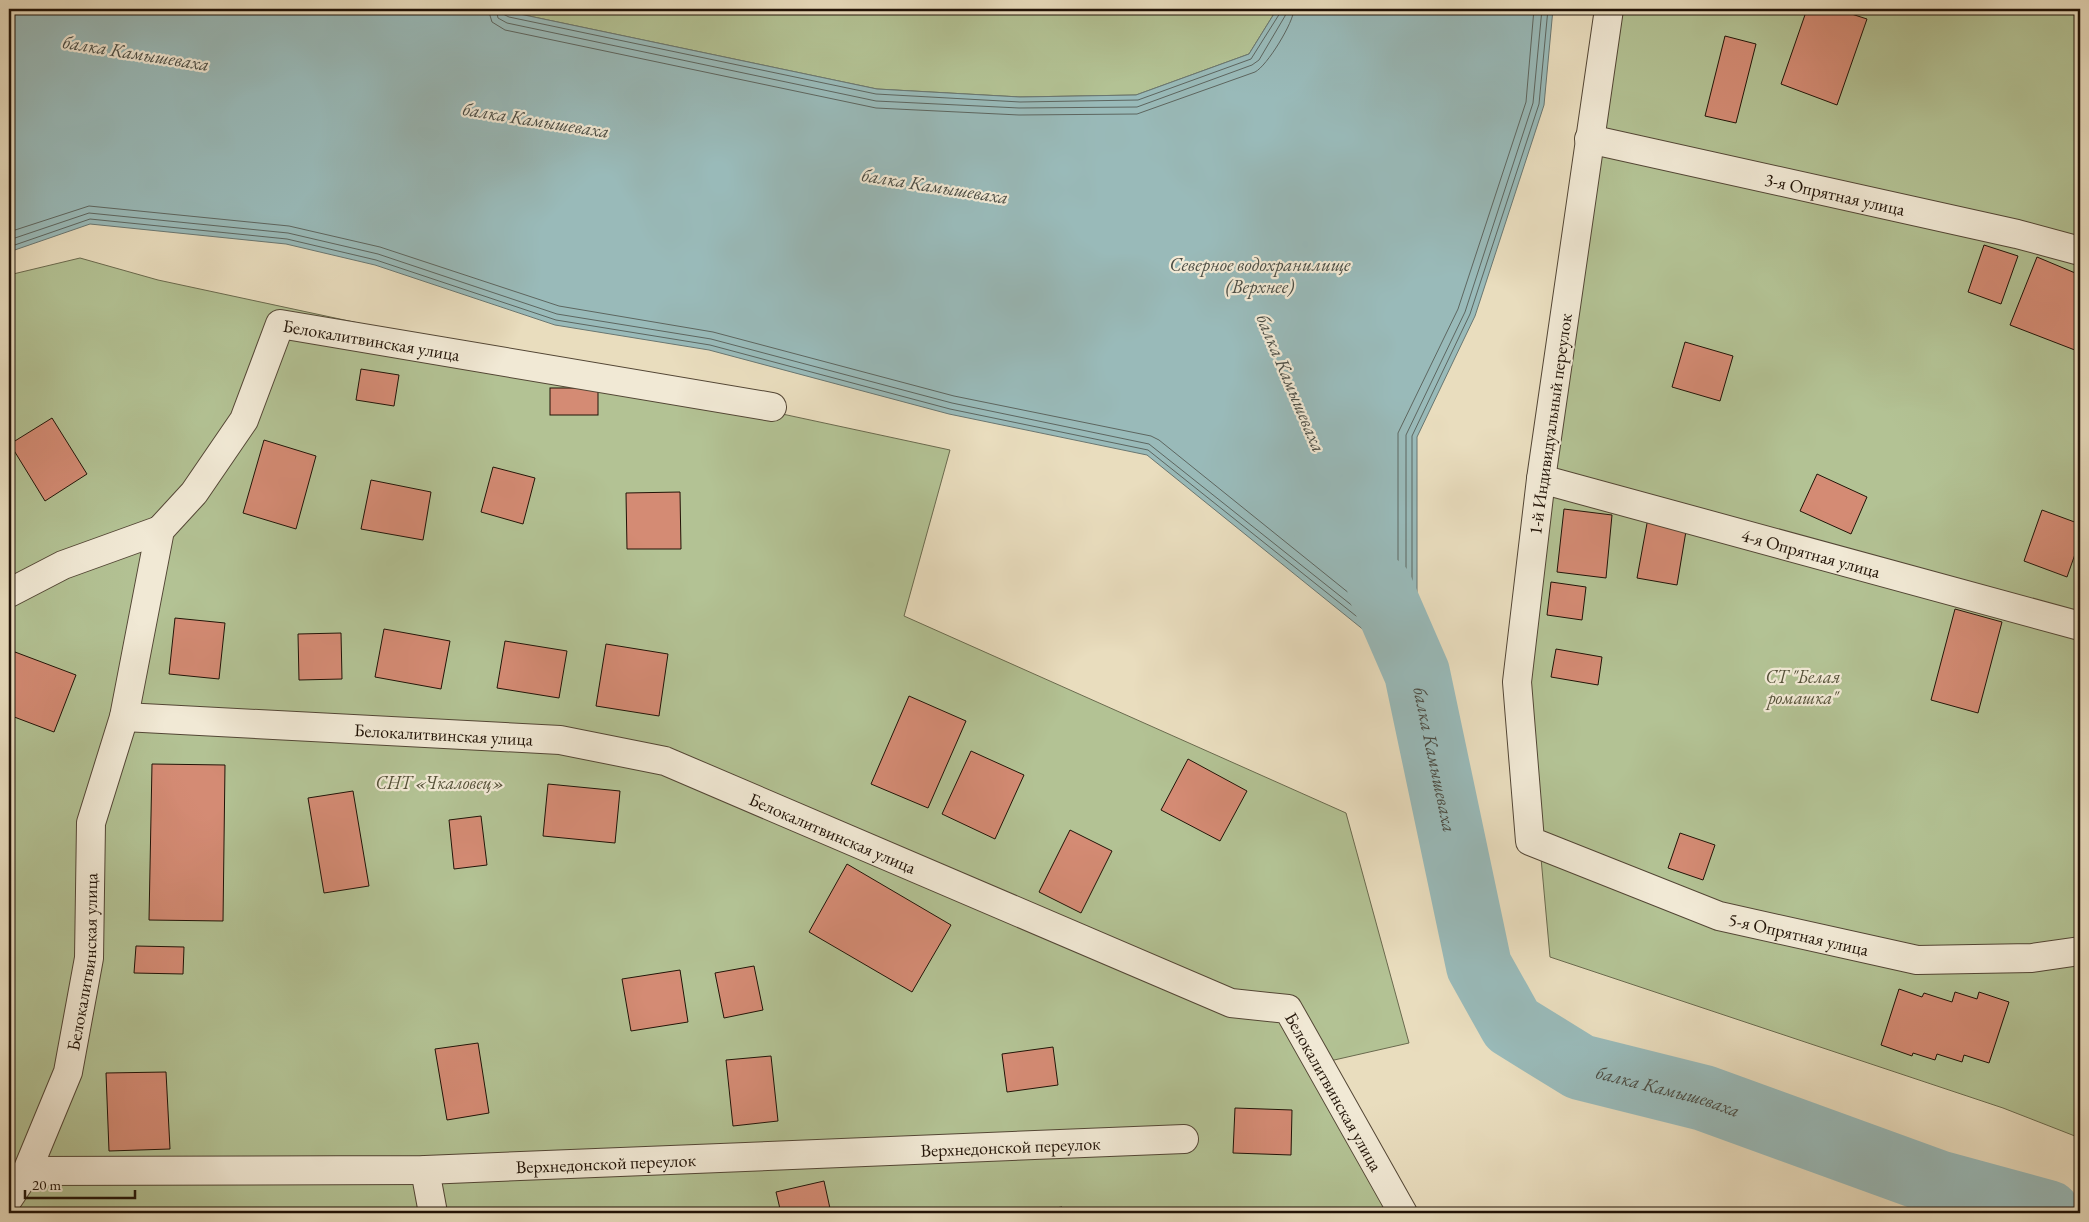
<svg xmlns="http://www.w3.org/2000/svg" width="2089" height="1222" font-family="'EB Garamond',serif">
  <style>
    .green { fill: #b3c294; stroke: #6a6a4e }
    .water { fill: #99bab9; stroke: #697772 }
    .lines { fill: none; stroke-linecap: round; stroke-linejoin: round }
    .shore { stroke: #5d6660; stroke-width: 1 }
    .river { stroke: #99bab9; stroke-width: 66 }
    .building { fill: #d48b74; stroke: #211307 }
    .street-casing { stroke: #534635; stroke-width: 30 }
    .street { stroke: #f1e9d5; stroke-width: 28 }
    .labels { text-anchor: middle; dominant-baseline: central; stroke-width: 4.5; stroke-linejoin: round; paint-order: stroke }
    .street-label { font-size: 18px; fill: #211307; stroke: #f1e9d5 }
    .park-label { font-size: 18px; font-style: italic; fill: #545038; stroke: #f1e9d5 }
    .water-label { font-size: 19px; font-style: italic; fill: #4b4d45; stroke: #f1e9d5 }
  </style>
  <rect width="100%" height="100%" fill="#e9ddbe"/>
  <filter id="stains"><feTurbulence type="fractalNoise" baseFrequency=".004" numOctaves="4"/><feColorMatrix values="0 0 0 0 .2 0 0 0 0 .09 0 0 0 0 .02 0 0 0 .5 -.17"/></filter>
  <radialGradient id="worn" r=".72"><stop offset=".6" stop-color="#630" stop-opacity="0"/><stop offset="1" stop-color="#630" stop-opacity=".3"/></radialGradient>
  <g class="green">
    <path d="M 502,9 L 1277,9 L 1249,54 L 1136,95 L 1020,97 L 877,89 L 510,12 Z"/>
    <path d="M 1623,9 L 2080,9 L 2080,1138 L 2003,1108 L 1550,957 L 1525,682 Z"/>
    <path d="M 80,258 L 158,280 L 950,450 L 904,616 L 1346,813 L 1409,1043 L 1321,1063 L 1417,1213 L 9,1213 L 9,866 L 11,861 L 9,857 L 9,275 Z"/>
  </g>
  <path class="water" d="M 9,9 L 502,9 L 510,12 L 877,89 L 1020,97 L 1136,95 L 1249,54 L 1277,9 L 1553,9 L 1544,105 L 1475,316 L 1417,437 L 1417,673 L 1147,455 L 949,414 L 709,350 L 555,325 L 375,265 L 286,244 L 90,224 L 9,252 Z"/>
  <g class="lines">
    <g class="shore">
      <path d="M 488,9 L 492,22 L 505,30 L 876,108 L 1019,115 L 1137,114 L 1255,72 C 1267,66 1294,22 1294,9"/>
      <path d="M 496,9 L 498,18 L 507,23 L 876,101 L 1019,108 L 1137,107 L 1252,65 L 1259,60 L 1285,16 L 1287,9"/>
      <path d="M 502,9 L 503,14 L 509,17 L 876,94 L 1020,102 L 1138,100 L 1251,59 L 1280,13 L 1281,9"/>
      <path d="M 9,232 L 89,206 L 289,226 L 380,247 L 559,306 L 713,332 L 954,396 L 1151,436 L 1159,440 L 1396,631 L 1398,628 L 1398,433 L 1458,309 L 1526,102 L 1534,9"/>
      <path d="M 9,240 L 89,213 L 288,233 L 378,254 L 557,314 L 711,339 L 952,403 L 1149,444 L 1403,646 L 1406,644 L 1406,435 L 1465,312 L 1533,103 L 1542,9"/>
      <path d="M 9,247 L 90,219 L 287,239 L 376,260 L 556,320 L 710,345 L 950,409 L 1148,450 L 1410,659 L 1412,657 L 1412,436 L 1470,314 L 1539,104 L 1548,9"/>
    </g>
    <path class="river" id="s1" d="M 1380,588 L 1417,673 L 1479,966 L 1512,1025 L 1580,1067 L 1704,1098 L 1938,1183 L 2048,1213"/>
  </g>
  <g class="building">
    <path d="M 1807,9 L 1836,9 L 1867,19 L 1837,105 L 1781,84 Z"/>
    <path d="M 1725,36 L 1756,44 L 1736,123 L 1705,116 Z"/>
    <path d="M 1984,245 L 2018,256 L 2001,304 L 1968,292 Z"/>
    <path d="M 2037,257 L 2080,275 L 2080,352 L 2010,325 Z"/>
    <path d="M 1685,342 L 1733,356 L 1720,401 L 1672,387 Z"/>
    <path d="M 361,369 L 399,375 L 394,406 L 356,400 Z"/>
    <rect x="550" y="388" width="48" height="27"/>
    <path d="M 52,418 L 87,474 L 45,501 L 10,444 Z"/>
    <path d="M 264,440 L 316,456 L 296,529 L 243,513 Z"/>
    <path d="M 493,467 L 535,478 L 523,524 L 481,512 Z"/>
    <path d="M 1817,474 L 1867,497 L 1851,534 L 1800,511 Z"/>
    <path d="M 371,480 L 431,492 L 423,540 L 361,529 Z"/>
    <path d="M 680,492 L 681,549 L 627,549 L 626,493 Z"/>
    <path d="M 1564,509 L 1612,515 L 1606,578 L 1557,572 Z"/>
    <path d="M 2042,510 L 2080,524 L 2080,540 L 2067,577 L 2024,561 Z"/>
    <path d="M 1648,518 L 1687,525 L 1677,585 L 1637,578 Z"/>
    <path d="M 1551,582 L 1586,587 L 1582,620 L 1547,615 Z"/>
    <path d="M 1955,609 L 2002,622 L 1978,713 L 1931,700 Z"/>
    <path d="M 175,618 L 225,623 L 219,679 L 169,674 Z"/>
    <path d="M 384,629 L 450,641 L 441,689 L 375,677 Z"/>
    <path d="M 341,633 L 342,679 L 299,680 L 298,634 Z"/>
    <path d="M 505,641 L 567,651 L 559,698 L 497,688 Z"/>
    <path d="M 606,644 L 668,654 L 659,716 L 596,706 Z"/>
    <path d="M 1556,649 L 1602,657 L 1598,685 L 1551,677 Z"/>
    <path d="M 15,652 L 76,675 L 54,732 L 9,715 L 9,668 Z"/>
    <path d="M 909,696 L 966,721 L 928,808 L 871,784 Z"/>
    <path d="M 971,751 L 1024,775 L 995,839 L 942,814 Z"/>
    <path d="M 1188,759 L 1247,791 L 1220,841 L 1161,810 Z"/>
    <path d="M 152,764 L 225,765 L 223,921 L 149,920 Z"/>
    <path d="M 548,784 L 620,791 L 615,843 L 543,836 Z"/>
    <path d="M 353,791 L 369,886 L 324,893 L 308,798 Z"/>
    <path d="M 481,816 L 487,865 L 454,869 L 449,820 Z"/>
    <path d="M 1070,830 L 1112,851 L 1081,913 L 1039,892 Z"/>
    <path d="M 1680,833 L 1715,845 L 1703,880 L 1668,868 Z"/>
    <path d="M 847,864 L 951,925 L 912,992 L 809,932 Z"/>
    <path d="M 136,946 L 184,947 L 183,974 L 134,973 Z"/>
    <path d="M 754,966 L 763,1010 L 724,1018 L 715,973 Z"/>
    <path d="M 680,970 L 688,1022 L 631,1031 L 622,979 Z"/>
    <path d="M 1899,989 L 1922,997 L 1924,993 L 1952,1002 L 1955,992 L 1977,999 L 1979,992 L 2009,1002 L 1989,1063 L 1964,1055 L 1962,1062 L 1937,1054 L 1935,1060 L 1913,1053 L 1912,1056 L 1881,1045 Z"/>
    <path d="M 478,1043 L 489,1113 L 447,1120 L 435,1049 Z"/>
    <path d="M 9,1046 L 14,1048 L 9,1069 Z"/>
    <path d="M 1053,1047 L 1058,1085 L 1007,1092 L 1002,1054 Z"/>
    <path d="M 771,1056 L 778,1121 L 733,1126 L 726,1060 Z"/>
    <path d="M 166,1072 L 170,1149 L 109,1151 L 106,1073 Z"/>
    <path d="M 1235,1108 L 1292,1110 L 1291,1155 L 1233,1153 Z"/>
    <path d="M 824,1181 L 831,1213 L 781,1213 L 776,1192 Z"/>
    <path d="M 1062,1207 L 1063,1213 L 1020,1213 Z"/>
  </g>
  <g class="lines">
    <g class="street-casing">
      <g id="street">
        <path id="s2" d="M 1609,9 L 1541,479 L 1517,682 L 1530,841 L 1719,916 L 1917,960 L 2032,958 L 2080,951"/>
        <path id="s3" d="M 1589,139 L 2017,234 L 2080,251"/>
        <path id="s4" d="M 1541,479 L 2080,626"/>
        <path d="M 9,593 L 63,565 L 160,530"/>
        <path id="s5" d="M 124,717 L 560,740 L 665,761 L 1231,1003 L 1288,1009 L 1403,1213"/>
        <path d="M 425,1170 L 433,1213"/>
        <path id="s6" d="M 27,1171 L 425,1170 L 1184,1139"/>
        <path id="s7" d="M 9,1198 L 27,1171 L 68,1072 L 89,958 L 91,823 L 124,717 L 160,530 L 194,493 L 244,420 L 280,324 L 772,407"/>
      </g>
    </g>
    <use href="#street" class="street"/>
  </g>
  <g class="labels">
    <g class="street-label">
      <text stroke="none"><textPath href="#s3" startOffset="252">3-я Опрятная улица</textPath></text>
      <text stroke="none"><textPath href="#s7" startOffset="1026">Белокалитвинская улица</textPath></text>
      <text transform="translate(1550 424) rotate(-82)">1-й Индивидуальный переулок</text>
      <text stroke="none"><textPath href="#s4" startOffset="280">4-я Опрятная улица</textPath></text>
      <text stroke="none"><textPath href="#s5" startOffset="320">Белокалитвинская улица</textPath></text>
      <text stroke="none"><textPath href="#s5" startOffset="726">Белокалитвинская улица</textPath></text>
      <text stroke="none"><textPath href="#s2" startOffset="1124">5-я Опрятная улица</textPath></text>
      <text stroke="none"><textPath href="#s7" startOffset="251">Белокалитвинская улица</textPath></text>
      <text stroke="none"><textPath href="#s5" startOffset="1311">Белокалитвинская улица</textPath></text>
      <text stroke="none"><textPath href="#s6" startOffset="984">Верхнедонской переулок</textPath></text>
      <text stroke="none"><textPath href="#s6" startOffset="579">Верхнедонской переулок</textPath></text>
    </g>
    <g class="park-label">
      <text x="1803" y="676">СТ "Белая<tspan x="1803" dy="21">ромашка"</tspan></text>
      <text x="440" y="782">СНТ «Чкаловец»</text>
    </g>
    <g class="water-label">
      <text transform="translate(136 53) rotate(9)">балка Камышеваха</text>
      <text transform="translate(536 120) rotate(9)">балка Камышеваха</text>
      <text transform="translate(935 186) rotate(9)">балка Камышеваха</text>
      <text x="1260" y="264">Северное водохранилище<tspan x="1260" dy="22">(Верхнее)</tspan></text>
      <text transform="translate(1291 383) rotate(67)">балка Камышеваха</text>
      <text stroke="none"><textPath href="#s1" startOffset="181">балка Камышеваха</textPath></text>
      <text stroke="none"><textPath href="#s1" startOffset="631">балка Камышеваха</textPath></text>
    </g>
  </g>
  <rect width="2089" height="1222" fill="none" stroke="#e9ddbe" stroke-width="30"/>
  <rect x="10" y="10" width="2069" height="1202" fill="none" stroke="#211307" stroke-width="2.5"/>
  <rect x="15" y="15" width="2059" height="1192" fill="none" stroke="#211307"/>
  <path d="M25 1190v8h110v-8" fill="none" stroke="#211307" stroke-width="2.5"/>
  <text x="32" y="1190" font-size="15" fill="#211307" stroke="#f1e9d5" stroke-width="4" paint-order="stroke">20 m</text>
  <rect width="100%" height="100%" filter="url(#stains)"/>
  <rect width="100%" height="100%" fill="url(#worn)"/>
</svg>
